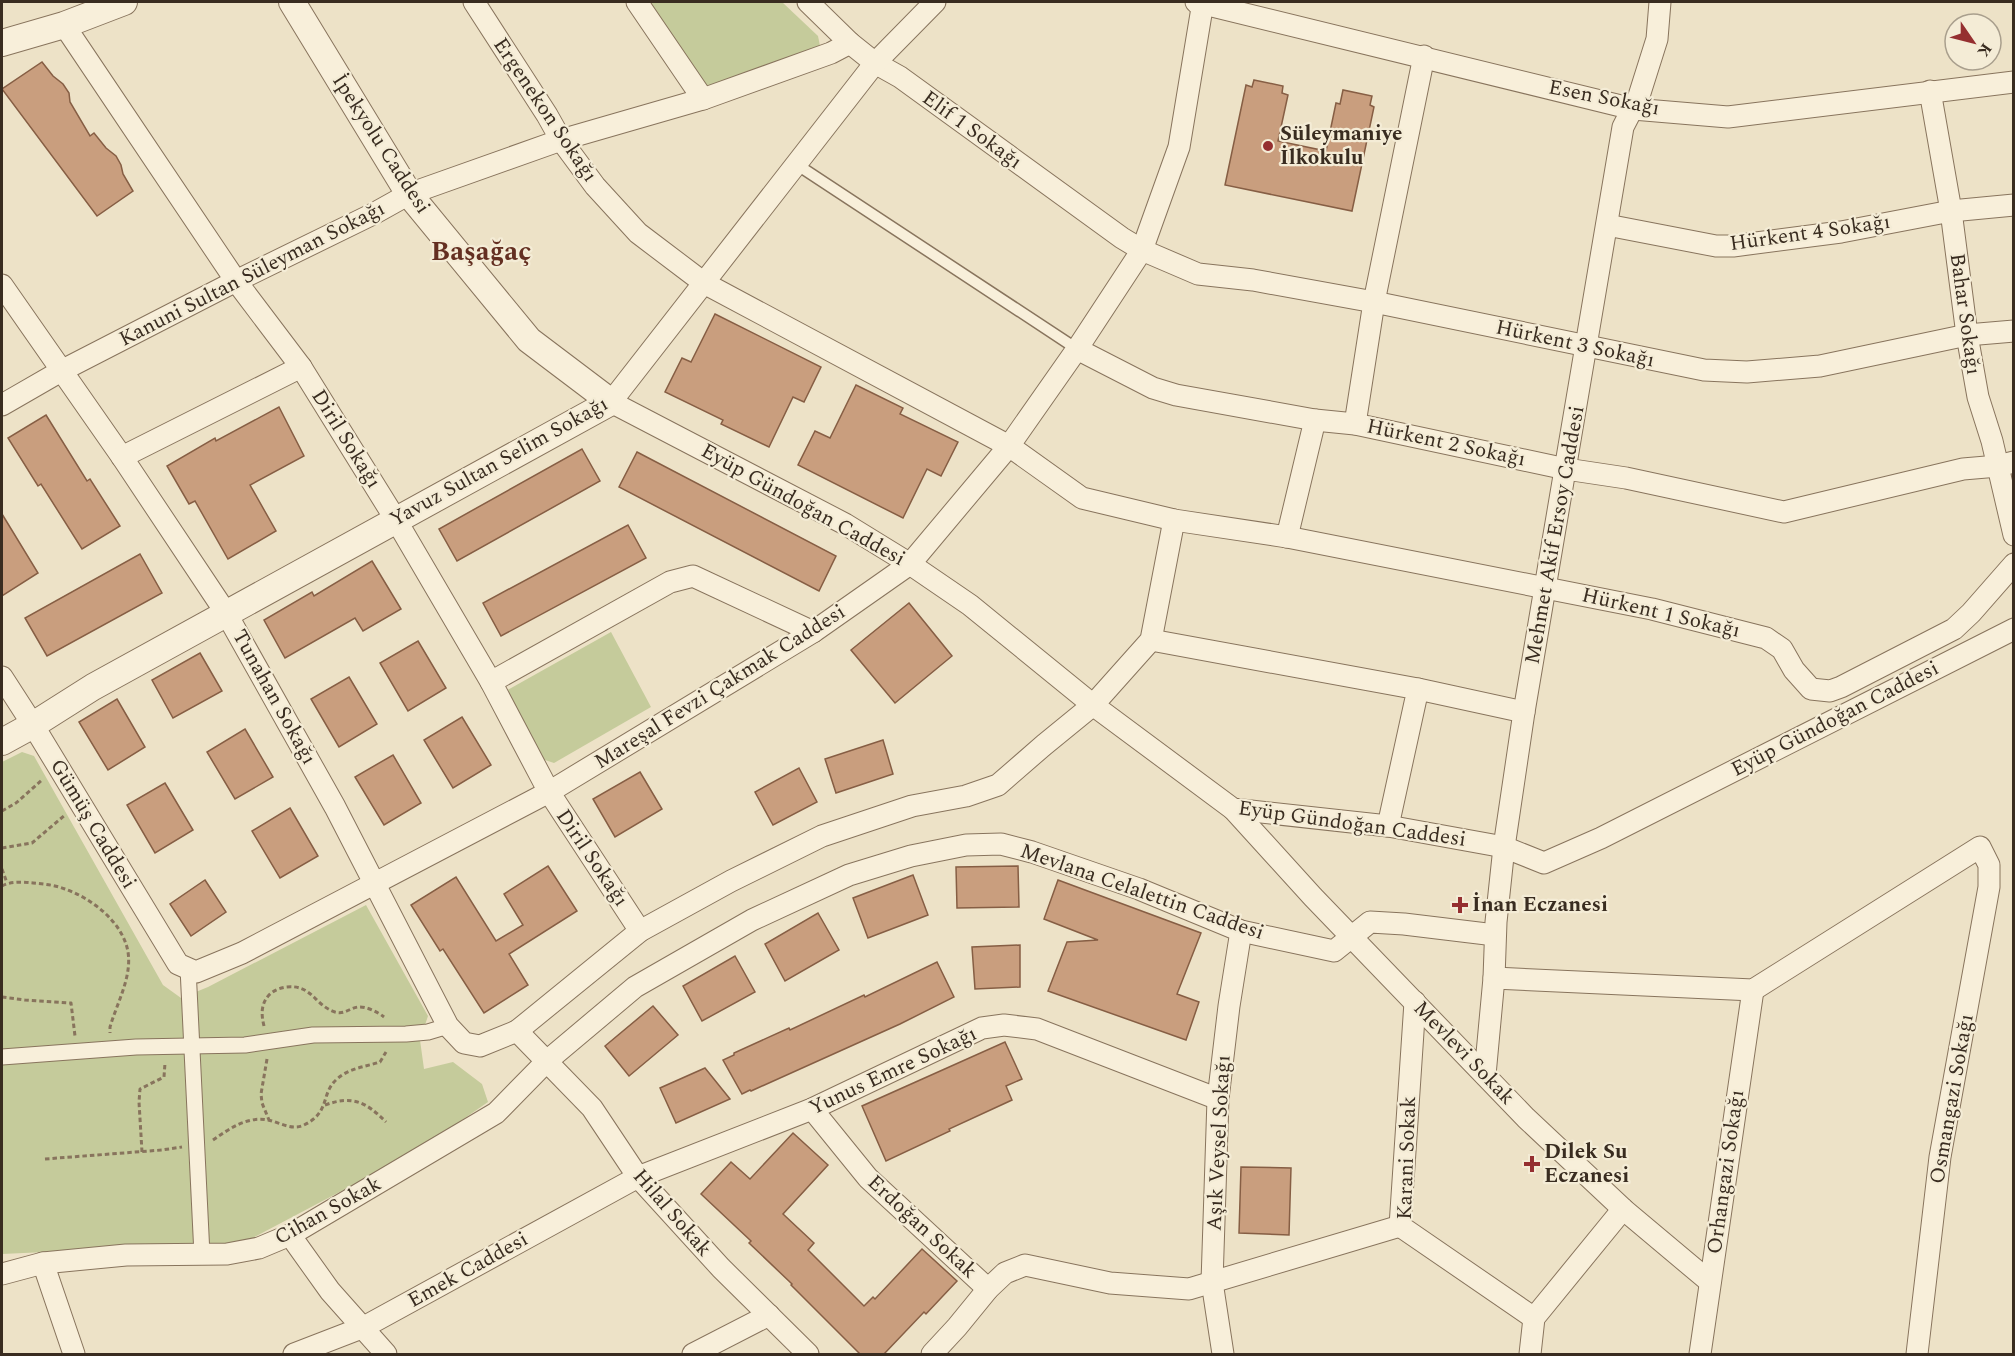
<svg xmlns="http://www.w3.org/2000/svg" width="2015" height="1356" font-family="Spectral,serif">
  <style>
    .green { fill: #c5cb9b }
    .building { fill: #c99e7e; stroke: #865e44; stroke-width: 1.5 }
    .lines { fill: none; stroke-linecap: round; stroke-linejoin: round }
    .service-casing { stroke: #88745d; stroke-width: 13 }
    .pedestrian-casing { stroke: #88745d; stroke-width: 17 }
    .minor-casing { stroke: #88745d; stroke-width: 23 }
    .tertiary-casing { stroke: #88745d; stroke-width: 28 }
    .path { stroke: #88745d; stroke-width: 3; stroke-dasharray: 4.5 3; stroke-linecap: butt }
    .service { stroke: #f8efda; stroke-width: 10 }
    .pedestrian { stroke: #f8efda; stroke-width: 15 }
    .minor { stroke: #f8efda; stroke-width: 21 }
    .tertiary { stroke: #f8efda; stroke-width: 26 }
    .poi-dot { fill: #952f30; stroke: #f4ecd6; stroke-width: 2 }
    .labels { text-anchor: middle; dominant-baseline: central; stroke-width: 4.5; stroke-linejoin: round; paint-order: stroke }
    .street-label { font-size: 21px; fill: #392c20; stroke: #f4ecd6 }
    .poi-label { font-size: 21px; font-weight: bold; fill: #392c20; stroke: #f4ecd6; text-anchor: start }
    .district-label { font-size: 27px; font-weight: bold; fill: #642f21; stroke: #f4ecd6 }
  </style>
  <rect width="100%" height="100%" fill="#ede2c7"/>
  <g class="green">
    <path d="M 645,2 L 782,2 L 818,36 L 820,46 L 817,54 L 714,90 L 698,83 Z"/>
    <path d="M 611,632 L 651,707 L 554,763 L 542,759 L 502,693 Z"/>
    <path d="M 22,752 L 34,756 L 163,985 L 181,998 L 208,987 L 366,905 L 428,1016 L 420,1040 L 424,1069 L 453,1062 L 482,1084 L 488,1102 L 419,1150 L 243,1243 L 2,1254 L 2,762 Z"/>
  </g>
  <g class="building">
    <path d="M 42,62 L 53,76 L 63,84 L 69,93 L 70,102 L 90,136 L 94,133 L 106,148 L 116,156 L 121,165 L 123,174 L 133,191 L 97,216 L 2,89 Z"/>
    <path d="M 1254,80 L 1283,86 L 1282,93 L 1288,95 L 1278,141 L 1326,151 L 1336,103 L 1340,104 L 1343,90 L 1372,96 L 1370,105 L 1374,107 L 1352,211 L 1225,185 L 1246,85 L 1252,87 Z"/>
    <path d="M 715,314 L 821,367 L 804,402 L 793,397 L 769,447 L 721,424 L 723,420 L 665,392 L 682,358 L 691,362 Z"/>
    <path d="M 856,385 L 903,408 L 900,414 L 958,442 L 941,476 L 927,469 L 903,518 L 798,465 L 815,431 L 830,438 Z"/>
    <path d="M 279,407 L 304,456 L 250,485 L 276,531 L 228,559 L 195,501 L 189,504 L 167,466 L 215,438 L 216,441 Z"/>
    <path d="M 46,415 L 87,481 L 90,479 L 120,526 L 82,549 L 41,484 L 38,486 L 8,438 Z"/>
    <path d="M 582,449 L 600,481 L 457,561 L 439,529 Z"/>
    <path d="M 637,452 L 836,556 L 819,591 L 619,487 Z"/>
    <path d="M 2,514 L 38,573 L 2,596 Z"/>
    <path d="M 628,525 L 646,558 L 501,636 L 483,603 Z"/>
    <path d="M 140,554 L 162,593 L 47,656 L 25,618 Z"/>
    <path d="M 372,561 L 401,609 L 363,631 L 355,618 L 285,658 L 264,620 L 312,592 L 314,596 Z"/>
    <path d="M 909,603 L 952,656 L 895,703 L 851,650 Z"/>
    <path d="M 418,641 L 446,688 L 408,711 L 380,663 Z"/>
    <path d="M 200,653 L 222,691 L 173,718 L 152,680 Z"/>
    <path d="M 349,677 L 377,724 L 339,747 L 311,699 Z"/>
    <path d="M 117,699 L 145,747 L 108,770 L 79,722 Z"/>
    <path d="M 462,717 L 491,765 L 453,788 L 424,740 Z"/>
    <path d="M 245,729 L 273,777 L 235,799 L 207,752 Z"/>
    <path d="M 883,740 L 893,774 L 836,793 L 825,759 Z"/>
    <path d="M 393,755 L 421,803 L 384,825 L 355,777 Z"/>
    <path d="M 799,768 L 817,802 L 773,825 L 755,792 Z"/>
    <path d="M 640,772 L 662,809 L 615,837 L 593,799 Z"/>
    <path d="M 165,783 L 193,830 L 155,853 L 127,805 Z"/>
    <path d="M 290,808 L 318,856 L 280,878 L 252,831 Z"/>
    <path d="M 548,866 L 577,911 L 509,954 L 528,985 L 484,1013 L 443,949 L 440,951 L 411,905 L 456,877 L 496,941 L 523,925 L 504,894 Z"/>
    <path d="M 1018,866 L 1019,907 L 957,908 L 956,867 Z"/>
    <path d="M 913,875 L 928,915 L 868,938 L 853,898 Z"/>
    <path d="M 205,880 L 226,912 L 191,936 L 170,904 Z"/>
    <path d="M 1058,880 L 1201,933 L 1177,994 L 1199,1002 L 1186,1040 L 1048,991 L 1067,942 L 1098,940 L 1044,919 Z"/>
    <path d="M 818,913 L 839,950 L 785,981 L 765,944 Z"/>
    <path d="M 1020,945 L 1020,987 L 975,989 L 972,947 Z"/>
    <path d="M 735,956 L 755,992 L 702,1021 L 683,986 Z"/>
    <path d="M 937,962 L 954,997 L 900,1024 L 751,1091 L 750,1090 L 742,1094 L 723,1060 L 734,1055 L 734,1053 L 789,1028 L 790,1030 L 864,995 L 865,997 Z"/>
    <path d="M 653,1006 L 678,1035 L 629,1076 L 605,1046 Z"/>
    <path d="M 1005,1042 L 1022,1079 L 1006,1086 L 1012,1100 L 949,1129 L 950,1131 L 886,1161 L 862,1106 Z"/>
    <path d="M 705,1068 L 730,1099 L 676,1123 L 660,1088 Z"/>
    <path d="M 793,1133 L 828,1165 L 783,1214 L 814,1243 L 808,1250 L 864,1306 L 873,1297 L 875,1299 L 922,1249 L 957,1281 L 926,1314 L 924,1312 L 884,1354 L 860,1354 L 791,1285 L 792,1284 L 749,1243 L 751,1241 L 701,1194 L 731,1162 L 750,1179 Z"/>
    <path d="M 1241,1167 L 1291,1168 L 1289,1235 L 1239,1233 Z"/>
  </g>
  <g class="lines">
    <g class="service-casing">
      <path id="service" d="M 796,164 L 1077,349"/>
    </g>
    <g class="pedestrian-casing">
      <g id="pedestrian">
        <path d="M 188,968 L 202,1255"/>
        <path d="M 2,1057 L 136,1047 L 245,1045 L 313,1035 L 406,1034 L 428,1032 L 448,1026"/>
      </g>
    </g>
    <g class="minor-casing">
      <g id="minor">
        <path d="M 474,2 L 547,115 L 561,140 L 595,186 L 638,233 L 704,283 L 1009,446 L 1082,498 L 1174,520 L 1287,537 L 1652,609 L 1766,638 L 1782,649 L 1794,670 L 1811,689 L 1830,691 L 1841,687 L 1954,629 L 1971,613 L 2014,564"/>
        <path d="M 637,2 L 703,99"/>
        <path d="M 808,2 L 850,43 L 875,63 L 900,77 L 1122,238 L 1142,250 L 1198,274 L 1253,280 L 1374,302 L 1704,370 L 1747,372 L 1820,366 L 1967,335 L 2014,331"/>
        <path d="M 935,2 L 875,63 L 611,402 L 845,524 L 910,564 L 970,605 L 1093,705 L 1233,809 L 1388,826 L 1504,847 L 1544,863 L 1601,838 L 2014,629"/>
        <path d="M 1196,2 L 1633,109 L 1728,117 L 2014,82"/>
        <path d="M 64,25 L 236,281 L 301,367 L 396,520 L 491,682 L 549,792 L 640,931"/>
        <path d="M 1930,91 L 1951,211 L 1967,335 L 1978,397 L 1992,441 L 2014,535"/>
        <path d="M 1607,225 L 1716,246 L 1733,246 L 1841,232 L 1951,211 L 2014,205"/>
        <path d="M 2,285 L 122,457 L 226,613 L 335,807 L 448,1026 L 464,1043 L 480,1046 L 517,1031 L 592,1108 L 638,1177 L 721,1268 L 808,1354"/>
        <path d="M 1077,349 L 1153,388 L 1176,395 L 1315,420 L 1355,424 L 1566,469 L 1626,478 L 1784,512 L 1963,469 L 1998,466 L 2014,462"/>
        <path d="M 2,405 L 61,371 L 236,281 L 375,213 L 409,194 L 561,140 L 703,99 L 831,53 L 850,43"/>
        <path d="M 1355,424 L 1374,302 L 1424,56"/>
        <path d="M 122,457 L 301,367"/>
        <path d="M 1287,537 L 1315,420"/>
        <path d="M 1151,640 L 1418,689 L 1388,826"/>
        <path d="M 2,677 L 33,725 L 178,964 L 196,972 L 242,953 L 549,792 L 813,632 L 910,564 L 1009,446 L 1077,349 L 1142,250 L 1179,147 L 1203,2"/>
        <path d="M 491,682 L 670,582 L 693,576 L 813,632"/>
        <path d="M 1418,689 L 1524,712"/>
        <path d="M 1233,809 L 1313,897 L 1526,1118 L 1623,1209 L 1710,1282"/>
        <path d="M 1494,978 L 1753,990 L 1980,847 L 1989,865 L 1989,887 L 1940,1157 L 1917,1354"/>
        <path d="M 517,1031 L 640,931 L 731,881 L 822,836 L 912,806 L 966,796 L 998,785 L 1044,745 L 1093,705 L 1151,640 L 1174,520"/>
        <path d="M 1485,1075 L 1494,978 L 1496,922 L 1504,847 L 1524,712 L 1623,127 L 1639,96 L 1657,39 L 1660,2"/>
        <path d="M 812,1109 L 868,1178 L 988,1289"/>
        <path d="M 1400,1226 L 1415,1002"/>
        <path d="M 1400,1226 L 1534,1318"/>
        <path d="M 290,1235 L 330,1291 L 386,1354"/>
        <path d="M 43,1263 L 74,1354"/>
        <path d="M 2,1274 L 43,1263 L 126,1255 L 227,1254 L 259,1248 L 290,1235 L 496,1113 L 547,1061 L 635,987 L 752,920 L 849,875 L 911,856 L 966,845 L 1001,844 L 1032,852 L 1139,889 L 1241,931 L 1334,951 L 1370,922 L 1404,924 L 1495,935"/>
        <path d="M 294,1354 L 364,1327 L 638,1177 L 812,1109 L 982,1028 L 1004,1025 L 1037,1029 L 1218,1099"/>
        <path d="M 693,1354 L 769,1315"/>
        <path d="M 932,1354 L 957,1327 L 988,1289 L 1005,1273 L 1025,1265 L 1110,1283 L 1189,1289 L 1400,1226"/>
        <path d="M 1223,1354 L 1212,1282 L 1218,1099 L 1229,1006 L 1241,931"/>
        <path d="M 1530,1354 L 1534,1318 L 1623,1209"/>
        <path d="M 1700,1354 L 1753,990"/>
      </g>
    </g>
    <g class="tertiary-casing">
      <g id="tertiary">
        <path d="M 2,43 L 64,25 L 124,2"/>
        <path d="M 2,742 L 33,725 L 93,687 L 611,402 L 529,340 L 409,194 L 292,2"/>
      </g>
    </g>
    <g class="path">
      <path d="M 2,811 L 16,803 L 43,779"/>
      <path d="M 2,848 L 32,843 L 65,815"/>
      <path d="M 2,869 L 7,883"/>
      <path d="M 2,886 C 11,881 23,882 33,883 C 44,884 55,885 65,889 C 91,898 123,922 128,952 C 132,977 117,1003 110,1027 L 110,1033"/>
      <path d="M 2,997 L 25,1000 L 71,1003 L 75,1036"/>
      <path d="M 264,1026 C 261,1014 261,1004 269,995 C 274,990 280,988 286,987 C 312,984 314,1005 335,1012 C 345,1015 349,1008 358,1007 C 366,1006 378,1012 384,1017"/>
      <path d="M 267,1059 L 261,1094 L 262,1103 L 269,1120"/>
      <path d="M 325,1105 C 353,1095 366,1102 386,1122"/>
      <path d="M 213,1140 C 229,1129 247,1116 268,1120 C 279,1122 292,1131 304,1125 C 331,1112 320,1094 337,1079 C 349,1068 365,1067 380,1062 L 386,1052"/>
      <path d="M 142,1152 L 139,1102 L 140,1089 L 164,1077 L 165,1063"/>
      <path d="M 45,1159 L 162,1150 L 182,1147"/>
    </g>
    <use href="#service" class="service"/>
    <use href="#pedestrian" class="pedestrian"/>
    <use href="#minor" class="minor"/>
    <use href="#tertiary" class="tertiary"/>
  </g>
  <g class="poi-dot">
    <circle cx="1268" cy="146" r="6"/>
    <path d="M1457 896h6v6h6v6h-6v6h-6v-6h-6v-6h6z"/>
    <path d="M1529 1155h6v6h6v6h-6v6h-6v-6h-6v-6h6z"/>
  </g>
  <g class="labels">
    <g class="street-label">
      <text transform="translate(1604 98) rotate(11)">Esen Sokağı</text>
      <text transform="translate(545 110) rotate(56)">Ergenekon Sokağı</text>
      <text transform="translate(972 130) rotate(36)">Elif 1 Sokağı</text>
      <text transform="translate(381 144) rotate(57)">İpekyolu Caddesi</text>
      <text transform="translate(1810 233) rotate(-8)">Hürkent 4 Sokağı</text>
      <text transform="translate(252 274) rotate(-27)">Kanuni Sultan Süleyman Sokağı</text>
      <text transform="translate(1965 314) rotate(82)">Bahar Sokağı</text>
      <text transform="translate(1575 344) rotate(12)">Hürkent 3 Sokağı</text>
      <text transform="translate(346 439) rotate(58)">Diril Sokağı</text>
      <text transform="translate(1446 443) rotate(12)">Hürkent 2 Sokağı</text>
      <text transform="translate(499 462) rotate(-29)">Yavuz Sultan Selim Sokağı</text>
      <text transform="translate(803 505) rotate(29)">Eyüp Gündoğan Caddesi</text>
      <text transform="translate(1555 535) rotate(-80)">Mehmet Akif Ersoy Caddesi</text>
      <text transform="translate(1661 613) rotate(13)">Hürkent 1 Sokağı</text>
      <text transform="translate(720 687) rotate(-32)">Mareşal Fevzi Çakmak Caddesi</text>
      <text transform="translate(274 697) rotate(61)">Tunahan Sokağı</text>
      <text transform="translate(1835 719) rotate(-27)">Eyüp Gündoğan Caddesi</text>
      <text transform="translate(93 824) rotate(59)">Gümüş Caddesi</text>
      <text transform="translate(1352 824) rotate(8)">Eyüp Gündoğan Caddesi</text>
      <text transform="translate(592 858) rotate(56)">Diril Sokağı</text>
      <text transform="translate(1142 892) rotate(19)">Mevlana Celalettin Caddesi</text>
      <text transform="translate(1464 1053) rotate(46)">Mevlevi Sokak</text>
      <text transform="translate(893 1071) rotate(-25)">Yunus Emre Sokağı</text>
      <text transform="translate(1952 1099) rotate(-80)">Osmangazi Sokağı</text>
      <text transform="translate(1219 1143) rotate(-87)">Aşık Veysel Sokağı</text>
      <text transform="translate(1407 1158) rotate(-88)">Karani Sokak</text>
      <text transform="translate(1726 1172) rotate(-82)">Orhangazi Sokağı</text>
      <text transform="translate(328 1211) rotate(-29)">Cihan Sokak</text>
      <text transform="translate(672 1213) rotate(49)">Hilal Sokak</text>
      <text transform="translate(922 1227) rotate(43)">Erdoğan Sokak</text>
      <text transform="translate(468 1270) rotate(-29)">Emek Caddesi</text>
    </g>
    <g class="poi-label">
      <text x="1280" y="134">Süleymaniye<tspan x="1280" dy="24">İlkokulu</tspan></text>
      <text x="1472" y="905">İnan Eczanesi</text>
      <text x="1544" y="1152">Dilek Su<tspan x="1544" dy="24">Eczanesi</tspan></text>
    </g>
    <g class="district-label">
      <text x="481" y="252">Başağaç</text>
    </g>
  </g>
  <rect width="2015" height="1356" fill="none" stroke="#392c20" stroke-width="6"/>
  <g transform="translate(1973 42) rotate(125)"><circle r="28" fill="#f4ecd6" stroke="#a99f8d" stroke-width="1.5"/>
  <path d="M0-4.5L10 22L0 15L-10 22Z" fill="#952f30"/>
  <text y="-9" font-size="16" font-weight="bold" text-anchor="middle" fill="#392c20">K</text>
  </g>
</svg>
